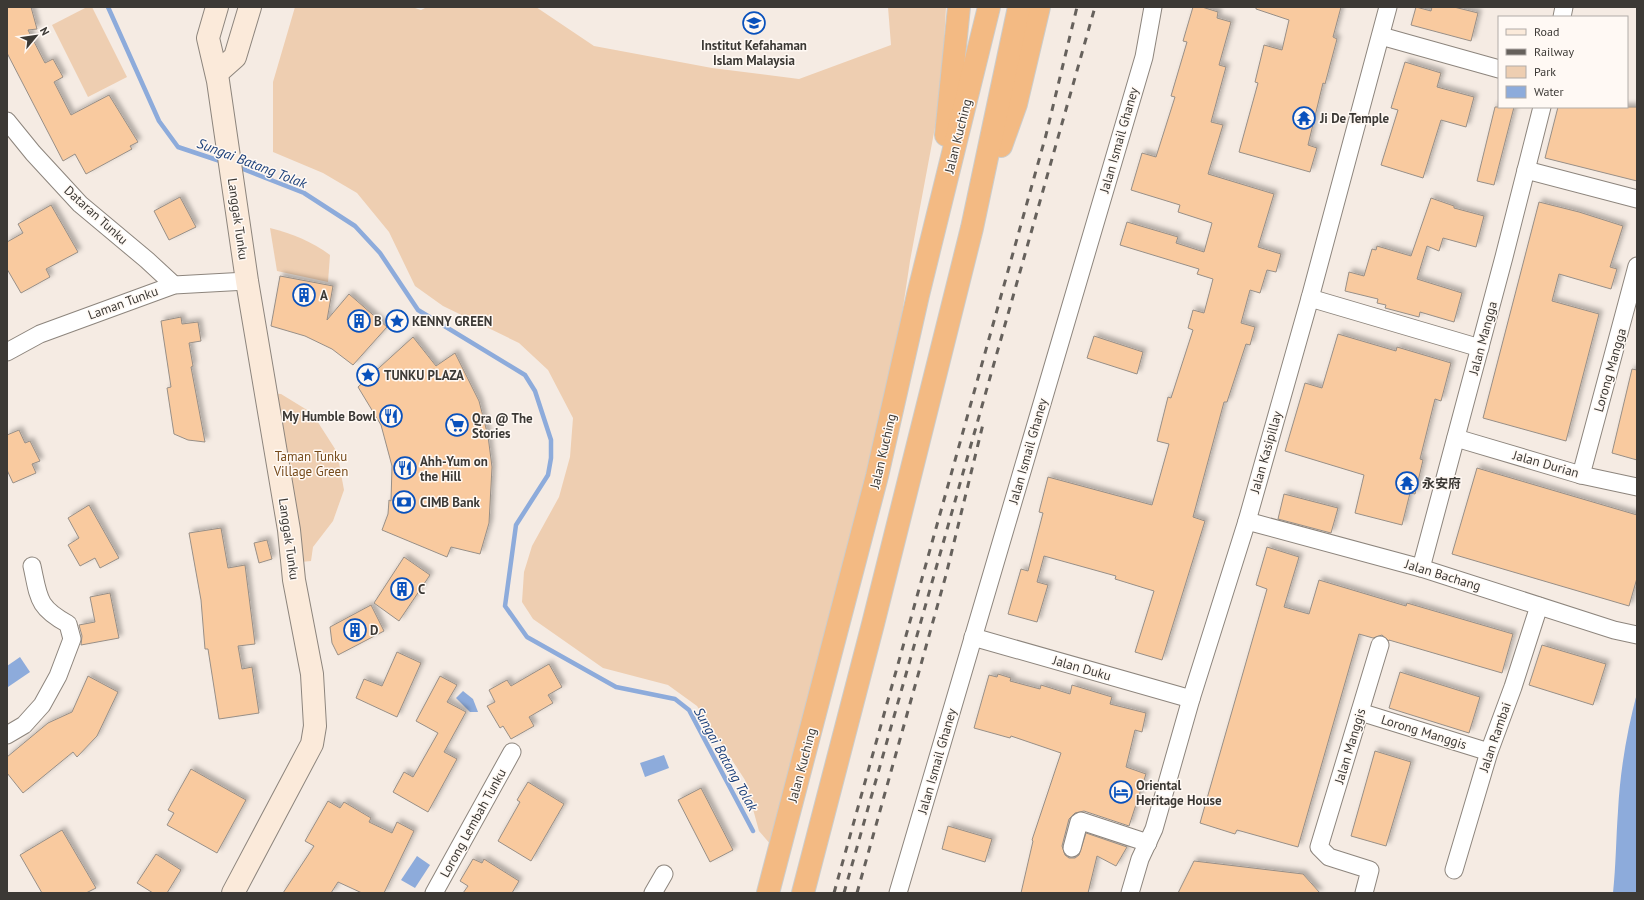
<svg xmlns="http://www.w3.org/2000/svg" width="1644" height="900" font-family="'PT Sans','Noto Sans SC',sans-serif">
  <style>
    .green { fill: #eeceb1 }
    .water { fill: #8dabdb }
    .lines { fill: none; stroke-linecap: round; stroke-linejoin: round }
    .stream { stroke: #8dabdb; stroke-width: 4.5 }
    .building { fill: #f9ca9f; stroke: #988f87; filter: url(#shadow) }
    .street-casing { stroke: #8d857d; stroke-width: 19 }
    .secondary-casing { stroke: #8d857d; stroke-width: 24 }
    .highway-casing { stroke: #ccccca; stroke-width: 24 }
    .street { stroke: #fff; stroke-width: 17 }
    .secondary { stroke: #fbeada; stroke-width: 22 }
    .highway { stroke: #f3ba83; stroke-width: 22 }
    .rail { stroke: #66615c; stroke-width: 3; stroke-dasharray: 7 7; stroke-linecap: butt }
    .labels { text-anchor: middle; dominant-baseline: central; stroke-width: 3; stroke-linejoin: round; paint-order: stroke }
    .poi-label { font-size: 13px; font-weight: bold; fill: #3c3935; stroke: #fff9f4; text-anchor: start }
    .street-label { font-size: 13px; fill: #3c3935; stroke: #fff9f4 }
    .park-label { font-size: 13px; fill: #764a1a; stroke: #fff9f4 }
    .water-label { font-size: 14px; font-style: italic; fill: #1d417b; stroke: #fff9f4 }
  </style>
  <defs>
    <filter id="shadow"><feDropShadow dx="3.5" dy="-3.5" stdDeviation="2" flood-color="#0004"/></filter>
  </defs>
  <rect width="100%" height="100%" fill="#f5ebe3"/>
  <g class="green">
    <path d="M 87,7 L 92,7 L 127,77 L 88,97 L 52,25 Z"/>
    <path d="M 295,7 L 412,7 L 421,10 L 427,7 L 536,7 L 594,46 L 712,68 L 799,79 L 891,45 L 888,7 L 946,7 L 941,95 L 910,261 L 893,374 L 772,846 L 759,831 L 745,780 L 697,706 L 668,685 L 603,668 L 533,619 L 522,602 L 524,572 L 532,546 L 559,497 L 570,457 L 573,418 L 548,370 L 519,343 L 443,306 L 415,286 L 389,232 L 357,193 L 323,173 L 273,152 L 273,82 Z"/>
    <path d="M 270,228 C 293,234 311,241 330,255 L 328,282 L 277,271 Z"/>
    <path d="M 269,393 L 281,394 L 312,413 L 337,452 L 344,490 L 333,521 L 313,547 L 311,561 L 301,562 Z"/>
  </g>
  <g class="water">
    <path d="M 20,657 L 30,672 L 8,687 L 7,666 Z"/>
    <path d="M 463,691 L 473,699 L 478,712 L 470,712 L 456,698 Z"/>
    <path d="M 1637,693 L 1637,893 L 1613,893 C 1616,865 1616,838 1618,811 C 1620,771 1627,731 1637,693 Z"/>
    <path d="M 664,755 L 669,768 L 645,777 L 640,763 Z"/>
    <path d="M 417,856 L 430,865 L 415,888 L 401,880 Z"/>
  </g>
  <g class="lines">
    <g class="stream">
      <path d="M 108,7 L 159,121 L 178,147 L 223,162"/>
      <path d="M 238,167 L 304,193 L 355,226 L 380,253 L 418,310 L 525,375 L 535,391 L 551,440 L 551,458 L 548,475 L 516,525 L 505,606 L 527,637 L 616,687 L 675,699 L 689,710 L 753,831"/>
    </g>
  </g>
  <g class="building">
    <path d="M 7,7 L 31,7 L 37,29 L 28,30 L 45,63 L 53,59 L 63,77 L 54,82 L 71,115 L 109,95 L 138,142 L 130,146 L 132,149 L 86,174 L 75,154 L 63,161 L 7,53 Z"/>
    <path d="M 1193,7 L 1202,7 L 1218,12 L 1217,18 L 1231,22 L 1219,65 L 1226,67 L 1211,122 L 1223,125 L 1208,174 L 1274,194 L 1258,247 L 1281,254 L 1276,272 L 1267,270 L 1260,293 L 1250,290 L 1241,323 L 1255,327 L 1250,345 L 1246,344 L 1227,402 L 1224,402 L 1193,517 L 1205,521 L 1162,660 L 1135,652 L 1154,591 L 1115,579 L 1116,576 L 1044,556 L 1037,582 L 1048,585 L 1037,622 L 1008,614 L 1021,569 L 1028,571 L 1043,513 L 1039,512 L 1048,477 L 1152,505 L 1169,444 L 1157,441 L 1168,397 L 1171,398 L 1193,330 L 1188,328 L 1193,310 L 1204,313 L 1213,279 L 1197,274 L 1199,269 L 1120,245 L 1127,222 L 1178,237 L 1176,243 L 1204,252 L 1212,223 L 1178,212 L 1180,205 L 1131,190 L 1142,153 L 1156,157 L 1175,97 L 1171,96 L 1187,42 L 1183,41 Z"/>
    <path d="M 1256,7 L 1341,7 L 1333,37 L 1337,39 L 1325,84 L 1323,83 L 1308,145 L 1317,148 L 1310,172 L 1239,152 L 1258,83 L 1255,82 L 1264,45 L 1282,50 L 1289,20 L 1256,9 Z"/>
    <path d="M 1416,7 L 1431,11 L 1432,7 L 1454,7 L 1478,13 L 1471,41 L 1411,25 Z"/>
    <path d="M 1405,62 L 1441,73 L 1437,87 L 1474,97 L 1466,127 L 1441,120 L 1423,178 L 1381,165 L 1398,110 L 1391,108 Z"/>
    <path d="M 1495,107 L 1514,107 L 1494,185 L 1477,181 Z"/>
    <path d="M 1558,107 L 1637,107 L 1637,181 L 1545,158 Z"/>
    <path d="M 180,197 L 196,227 L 169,240 L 154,211 Z"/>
    <path d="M 1431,198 L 1454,206 L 1454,208 L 1484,216 L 1476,247 L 1443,238 L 1439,251 L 1427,246 L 1417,279 L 1462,293 L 1454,322 L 1420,312 L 1419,317 L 1385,308 L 1386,305 L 1377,303 L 1378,299 L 1345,291 L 1349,272 L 1364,276 L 1372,249 L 1376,250 L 1377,246 L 1411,256 Z"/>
    <path d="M 1539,202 L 1579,212 L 1623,226 L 1610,267 L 1617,269 L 1611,289 L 1559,274 L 1552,301 L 1599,314 L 1566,441 L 1483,418 Z"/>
    <path d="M 51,205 L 78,252 L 46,269 L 50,277 L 21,293 L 7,269 L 7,242 L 23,233 L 18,224 Z"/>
    <path d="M 280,276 L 333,286 L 327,320 L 349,294 L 387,327 L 353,365 L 332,349 L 305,336 L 271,326 Z"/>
    <path d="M 181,317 L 182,324 L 198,322 L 201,341 L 189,343 L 193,366 L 191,367 L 205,442 L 188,440 L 174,434 L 167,388 L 171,387 L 161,321 Z"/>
    <path d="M 1338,334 L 1396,351 L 1397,347 L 1451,363 L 1441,401 L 1435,399 L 1420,459 L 1423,460 L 1415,494 L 1410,493 L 1402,525 L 1355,513 L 1364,475 L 1285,451 L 1305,383 L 1322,388 Z"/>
    <path d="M 1094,336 L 1143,352 L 1137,374 L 1087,358 Z"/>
    <path d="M 413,337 L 436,366 L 455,353 L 479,401 L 488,436 L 492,467 L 489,523 L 480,554 L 451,547 L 447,557 L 382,530 L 388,514 L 389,500 L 391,501 L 392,466 L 381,425 L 358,387 Z"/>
    <path d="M 1632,369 L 1637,370 L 1637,460 L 1612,453 Z"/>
    <path d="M 19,430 L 25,443 L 30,441 L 40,461 L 32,464 L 36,473 L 13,483 L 7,470 L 7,435 Z"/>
    <path d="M 1477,468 L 1637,515 L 1637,578 L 1629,606 L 1452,554 Z"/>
    <path d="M 1284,494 L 1338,508 L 1331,533 L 1278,519 Z"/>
    <path d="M 89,505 L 119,558 L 100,568 L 95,558 L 80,566 L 68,545 L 79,538 L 68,518 Z"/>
    <path d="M 221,528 L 228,568 L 245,565 L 255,644 L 238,646 L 242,669 L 252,667 L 259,713 L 219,719 L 208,649 L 205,649 L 201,600 L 189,533 Z"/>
    <path d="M 267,540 L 272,559 L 259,563 L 254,543 Z"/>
    <path d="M 1267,547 L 1299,557 L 1284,607 L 1309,614 L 1319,580 L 1406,606 L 1407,603 L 1513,634 L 1502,673 L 1389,640 L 1389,641 L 1382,635 L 1373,638 L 1359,634 L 1298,847 L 1237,830 L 1235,834 L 1200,823 L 1267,589 L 1256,585 Z"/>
    <path d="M 404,557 L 430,575 L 399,621 L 374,603 Z"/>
    <path d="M 110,593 L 119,638 L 81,645 L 82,636 L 79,625 L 95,622 L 90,597 Z"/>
    <path d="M 371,605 L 384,631 L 338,655 L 332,643 L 330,627 Z"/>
    <path d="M 1542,645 L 1606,664 L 1593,705 L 1529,685 Z"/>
    <path d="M 397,652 L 421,663 L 397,717 L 356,698 L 364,679 L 382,686 Z"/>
    <path d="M 549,664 L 562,687 L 548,695 L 553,703 L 529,717 L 534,726 L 511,739 L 503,726 L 500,728 L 487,706 L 495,702 L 489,690 L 507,680 L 511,686 Z"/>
    <path d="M 1400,672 L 1480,697 L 1469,733 L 1389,708 Z"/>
    <path d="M 998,674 L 1011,678 L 1010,681 L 1040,689 L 1041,685 L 1070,694 L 1072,685 L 1112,697 L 1110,704 L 1146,713 L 1142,732 L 1135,730 L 1126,767 L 1146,774 L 1129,826 L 1084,811 L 1075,813 L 1069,819 L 1062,846 L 1065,855 L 1069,858 L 1075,858 L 1079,855 L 1086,833 L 1127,847 L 1116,866 L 1097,856 L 1088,893 L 1021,893 L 1033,841 L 1032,840 L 1061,753 L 1011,736 L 1010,738 L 974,728 L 989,675 L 997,677 Z"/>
    <path d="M 88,676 L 118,692 L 97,736 L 77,757 L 73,752 L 23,793 L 7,773 L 7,757 L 48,723 L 72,712 Z"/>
    <path d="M 440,676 L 457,685 L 447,702 L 466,712 L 444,752 L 457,759 L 428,812 L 393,792 L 404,772 L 413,777 L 438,733 L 416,721 Z"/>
    <path d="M 1375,751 L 1411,762 L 1386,846 L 1351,836 Z"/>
    <path d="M 191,769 L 246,800 L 217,853 L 167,825 L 174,813 L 168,810 Z"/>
    <path d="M 528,782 L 564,804 L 531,861 L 498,841 L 520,802 L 517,800 Z"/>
    <path d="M 701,788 L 733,850 L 710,862 L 678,800 Z"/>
    <path d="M 328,801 L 340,808 L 344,802 L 371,818 L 369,822 L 392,833 L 397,822 L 414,831 L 384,893 L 362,893 L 338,882 L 331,893 L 283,893 L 314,846 L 305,841 Z"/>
    <path d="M 948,826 L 992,839 L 985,862 L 942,849 Z"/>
    <path d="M 62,830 L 96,888 L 86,893 L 42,893 L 20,855 Z"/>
    <path d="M 156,854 L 181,870 L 167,893 L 153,893 L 137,883 Z"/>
    <path d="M 473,859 L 482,863 L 484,859 L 519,881 L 512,893 L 463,893 L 468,886 L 460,881 Z"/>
    <path d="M 1194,861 L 1303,874 L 1320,893 L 1178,893 Z"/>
  </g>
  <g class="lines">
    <g class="street-casing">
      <g id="street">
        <path d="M 1562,17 L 1564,7"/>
        <path d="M 1381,36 L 1499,69"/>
        <path d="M 7,121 L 33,153 L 80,204 L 147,260 L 174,285"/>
        <path d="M 1526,170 L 1637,199"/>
        <path d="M 1310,298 L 1480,348"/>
        <path d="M 7,352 L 40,334 L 174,285 L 247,281"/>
        <path d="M 1456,438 L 1581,475 L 1637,487"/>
        <path d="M 1581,475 L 1637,266"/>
        <path d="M 1247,521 L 1421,568 L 1614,630 L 1637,635"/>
        <path d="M 1421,568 L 1504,257 L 1542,107"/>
        <path d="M 973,637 L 1191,699"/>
        <path d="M 1360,712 L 1489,752"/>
        <path d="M 7,735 L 24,725 L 42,705 L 58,676 L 72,639 L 68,624 C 37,607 39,598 32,566"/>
        <path d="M 1072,848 L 1079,822 L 1081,821 L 1148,843"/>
        <path d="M 1454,870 L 1489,752 L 1513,687 L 1539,606"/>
        <path d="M 434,893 L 512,752"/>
        <path d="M 653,893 L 664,874"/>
        <path d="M 898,893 L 1144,57 L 1153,7"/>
        <path d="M 1130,893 L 1140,859 L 1154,829 L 1191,699 L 1247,521 L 1310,298 L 1388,7"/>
        <path d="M 1364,893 L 1370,870 L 1329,857 L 1319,847 L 1380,645"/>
      </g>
    </g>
    <g class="secondary-casing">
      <g id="secondary">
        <path d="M 217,7 L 208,38 L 218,81 L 247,281 L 289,530 L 294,580 L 312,674 L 315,726 L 312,744 L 233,893"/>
        <path d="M 217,73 L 235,57 L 250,7"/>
      </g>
    </g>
    <g class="highway-casing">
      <g id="highway">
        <path d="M 946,135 L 959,7"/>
        <path d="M 1001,146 L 1016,104 L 1039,7"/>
        <path d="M 768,893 L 877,476 L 918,295 L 989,7"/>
        <path d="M 803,893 L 873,624 L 972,228 L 1019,7"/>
      </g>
    </g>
    <use href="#street" class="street"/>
    <use href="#secondary" class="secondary"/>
    <use href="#highway" class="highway"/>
    <g class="rail">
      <path d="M 834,893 L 1046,135 L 1077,7"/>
      <path d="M 844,893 L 1095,7"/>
      <path d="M 857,893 L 946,575 L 984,420"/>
    </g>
  </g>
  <defs>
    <g id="school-ring" transform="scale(1.15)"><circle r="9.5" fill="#fff9f4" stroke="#0951bc" stroke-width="1.5"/><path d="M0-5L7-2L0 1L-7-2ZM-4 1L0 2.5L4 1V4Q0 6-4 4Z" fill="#0951bc"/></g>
    <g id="temple-ring" transform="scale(1.15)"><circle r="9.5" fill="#fff9f4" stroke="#0951bc" stroke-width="1.5"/><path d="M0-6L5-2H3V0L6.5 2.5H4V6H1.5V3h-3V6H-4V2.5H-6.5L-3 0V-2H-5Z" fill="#0951bc"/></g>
    <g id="building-ring" transform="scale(1.15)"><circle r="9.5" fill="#fff9f4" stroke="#0951bc" stroke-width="1.5"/><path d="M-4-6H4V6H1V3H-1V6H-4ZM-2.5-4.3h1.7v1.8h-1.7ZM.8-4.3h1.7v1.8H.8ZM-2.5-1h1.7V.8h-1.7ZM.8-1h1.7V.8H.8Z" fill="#0951bc"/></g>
    <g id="sight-ring" transform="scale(1.15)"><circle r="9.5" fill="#fff9f4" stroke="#0951bc" stroke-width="1.5"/><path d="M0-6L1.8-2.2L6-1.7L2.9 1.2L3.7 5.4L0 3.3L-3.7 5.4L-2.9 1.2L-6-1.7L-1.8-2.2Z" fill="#0951bc"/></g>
    <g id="restaurant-ring" transform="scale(1.15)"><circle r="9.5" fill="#fff9f4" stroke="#0951bc" stroke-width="1.5"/><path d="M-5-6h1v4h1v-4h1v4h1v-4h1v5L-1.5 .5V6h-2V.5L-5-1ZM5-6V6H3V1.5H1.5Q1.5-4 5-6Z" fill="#0951bc"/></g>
    <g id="supermarket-ring" transform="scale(1.15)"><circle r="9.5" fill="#fff9f4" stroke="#0951bc" stroke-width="1.5"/><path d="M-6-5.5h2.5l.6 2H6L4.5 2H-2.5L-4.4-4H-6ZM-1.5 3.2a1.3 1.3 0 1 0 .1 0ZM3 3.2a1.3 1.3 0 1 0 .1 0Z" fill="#0951bc"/></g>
    <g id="bank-ring" transform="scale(1.15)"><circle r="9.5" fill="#fff9f4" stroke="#0951bc" stroke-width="1.5"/><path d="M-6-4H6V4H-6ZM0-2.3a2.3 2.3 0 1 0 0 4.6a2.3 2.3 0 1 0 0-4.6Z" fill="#0951bc"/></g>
    <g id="hotel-ring" transform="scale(1.15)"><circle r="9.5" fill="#fff9f4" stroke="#0951bc" stroke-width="1.5"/><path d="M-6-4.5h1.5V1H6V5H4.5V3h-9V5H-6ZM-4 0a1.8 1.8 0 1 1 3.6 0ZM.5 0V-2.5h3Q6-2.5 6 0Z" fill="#0951bc"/></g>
  </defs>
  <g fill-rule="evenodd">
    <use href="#school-ring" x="754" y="23"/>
    <use href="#temple-ring" x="1304" y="118"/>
    <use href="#building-ring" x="304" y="295"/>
    <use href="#building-ring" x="359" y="321"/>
    <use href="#sight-ring" x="397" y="321"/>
    <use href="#sight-ring" x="368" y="375"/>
    <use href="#restaurant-ring" x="391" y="416"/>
    <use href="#supermarket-ring" x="457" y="425"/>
    <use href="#restaurant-ring" x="405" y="468"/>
    <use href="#temple-ring" x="1407" y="483"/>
    <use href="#bank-ring" x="404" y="502"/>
    <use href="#building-ring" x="402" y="589"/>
    <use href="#building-ring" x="355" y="630"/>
    <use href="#hotel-ring" x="1121" y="792"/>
  </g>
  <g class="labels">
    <g class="poi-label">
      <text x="754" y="45" text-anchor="middle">Institut Kefahaman<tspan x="754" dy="15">Islam Malaysia</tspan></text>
      <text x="1320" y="118">Ji De Temple</text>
      <text x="320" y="295">A</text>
      <text x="374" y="321">B</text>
      <text x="412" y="321">KENNY GREEN</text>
      <text x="384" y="375">TUNKU PLAZA</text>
      <text x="376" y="416" text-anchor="end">My Humble Bowl</text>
      <text x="472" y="418">Qra @ The<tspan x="472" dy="15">Stories</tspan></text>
      <text x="420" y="461">Ahh-Yum on<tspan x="420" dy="15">the Hill</tspan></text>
      <text x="1422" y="483">永安府</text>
      <text x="420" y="502">CIMB Bank</text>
      <text x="418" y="589">C</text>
      <text x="370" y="630">D</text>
      <text x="1136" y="785">Oriental<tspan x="1136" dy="15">Heritage House</tspan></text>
    </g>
    <g class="street-label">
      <text transform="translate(958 136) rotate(-76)">Jalan Kuching</text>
      <text transform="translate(1119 140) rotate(-74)">Jalan Ismail Ghaney</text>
      <text transform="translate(96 215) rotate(42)">Dataran Tunku</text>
      <text transform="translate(238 219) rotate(82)">Langgak Tunku</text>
      <text transform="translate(123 303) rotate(-20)">Laman Tunku</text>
      <text transform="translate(1483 338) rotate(-75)">Jalan Mangga</text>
      <text transform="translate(1610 370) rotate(-74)">Lorong Mangga</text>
      <text transform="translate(883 451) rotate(-77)">Jalan Kuching</text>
      <text transform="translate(1028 451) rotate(-74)">Jalan Ismail Ghaney</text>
      <text transform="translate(1266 452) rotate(-74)">Jalan Kasipillay</text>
      <text transform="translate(1546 464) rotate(16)">Jalan Durian</text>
      <text transform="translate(289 539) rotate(82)">Langgak Tunku</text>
      <text transform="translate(1443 575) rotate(17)">Jalan Bachang</text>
      <text transform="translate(1082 668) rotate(16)">Jalan Duku</text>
      <text transform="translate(1424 732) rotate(17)">Lorong Manggis</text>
      <text transform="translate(1495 737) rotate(-71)">Jalan Rambai</text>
      <text transform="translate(1350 746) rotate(-73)">Jalan Manggis</text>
      <text transform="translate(937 761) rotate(-74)">Jalan Ismail Ghaney</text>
      <text transform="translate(802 765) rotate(-75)">Jalan Kuching</text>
      <text transform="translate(473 823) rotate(-61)">Lorong Lembah Tunku</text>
    </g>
    <g class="park-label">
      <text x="311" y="456">Taman Tunku<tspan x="311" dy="15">Village Green</tspan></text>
    </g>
    <g class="water-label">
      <text transform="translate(252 163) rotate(21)">Sungai Batang Tolak</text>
      <text transform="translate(726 759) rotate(61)">Sungai Batang Tolak</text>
    </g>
  </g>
  <rect width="1644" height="900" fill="none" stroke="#3c3935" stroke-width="16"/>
  <rect x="1498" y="16" width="130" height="92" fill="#fff9f4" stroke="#b1aca8"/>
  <rect x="1506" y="29" width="20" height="6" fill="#fbeada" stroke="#b1aca8"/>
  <text x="1534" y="36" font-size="12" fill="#3c3935">Road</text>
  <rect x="1506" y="49" width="20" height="6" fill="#66615c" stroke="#b1aca8"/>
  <text x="1534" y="56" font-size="12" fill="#3c3935">Railway</text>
  <rect x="1506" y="66" width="20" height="12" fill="#eeceb1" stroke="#b1aca8"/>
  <text x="1534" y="76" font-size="12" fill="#3c3935">Park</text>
  <rect x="1506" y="86" width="20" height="12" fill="#8dabdb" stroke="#b1aca8"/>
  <text x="1534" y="96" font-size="12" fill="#3c3935">Water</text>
  <g transform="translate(36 36) rotate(61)" stroke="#fff9f4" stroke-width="3" paint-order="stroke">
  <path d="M0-3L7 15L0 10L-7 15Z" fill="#3c3935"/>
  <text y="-6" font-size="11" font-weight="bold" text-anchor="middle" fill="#3c3935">N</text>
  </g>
</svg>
